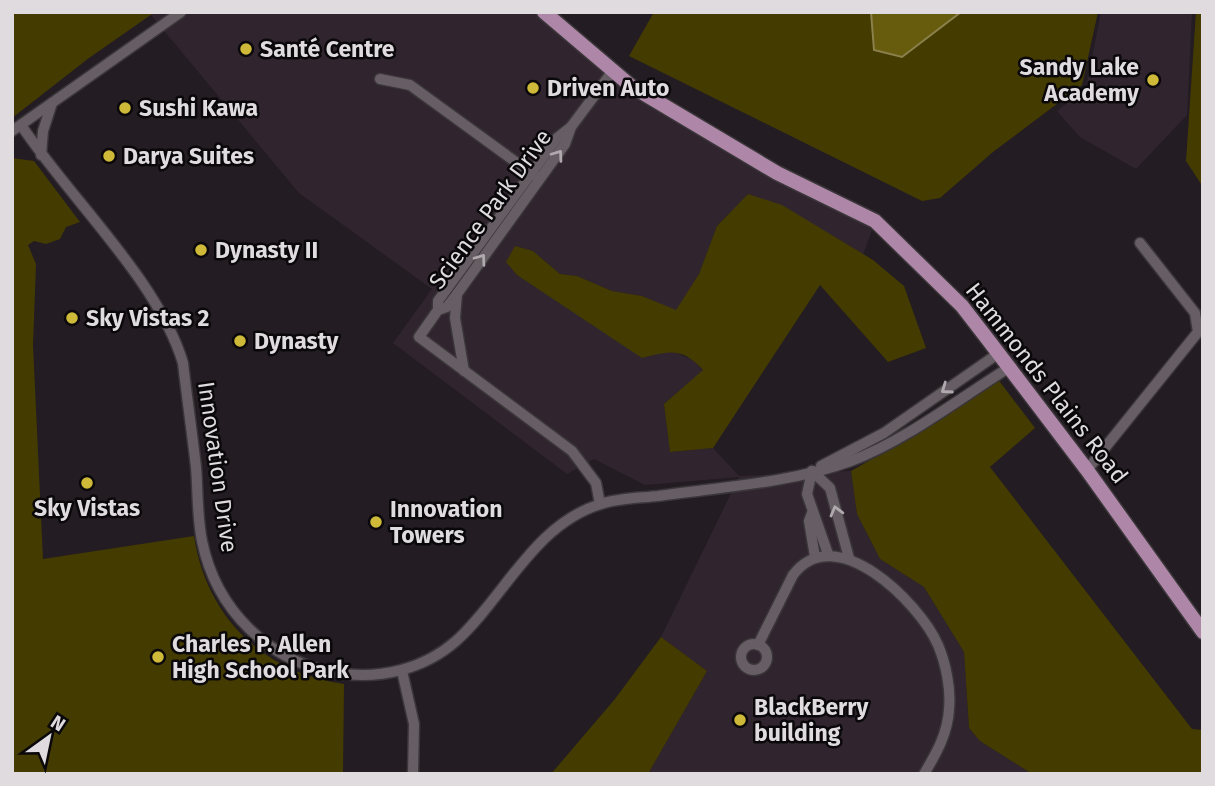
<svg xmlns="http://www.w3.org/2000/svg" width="1215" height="786" font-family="'Fira Sans',sans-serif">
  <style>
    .built { fill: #30252e }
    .green { fill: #443b00 }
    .water { fill: #675b0d; stroke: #8b814c; stroke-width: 2 }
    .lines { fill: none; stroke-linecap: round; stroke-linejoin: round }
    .minor-casing { stroke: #3a3639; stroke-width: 13 }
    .major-casing { stroke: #3a3639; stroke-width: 17 }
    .minor { stroke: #665e64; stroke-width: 10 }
    .major { stroke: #ae87a8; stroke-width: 14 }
    .oneway { stroke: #afa9ad }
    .poi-dot { fill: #ceb938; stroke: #0a080a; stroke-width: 2.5 }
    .labels { text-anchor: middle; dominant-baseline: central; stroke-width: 5; stroke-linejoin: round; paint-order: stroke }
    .poi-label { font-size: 23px; font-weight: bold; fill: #dfdbde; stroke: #0a080a; text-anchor: start }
    .street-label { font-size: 23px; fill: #dfdbde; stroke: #0a080a }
  </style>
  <rect width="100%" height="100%" fill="#231c22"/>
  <g class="built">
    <path d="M 155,12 L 544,12 L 612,72 L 875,221 L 863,255 L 748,194 L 717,226 L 699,274 L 676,311 L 642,296 L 612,291 L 577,276 L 560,274 L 533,251 L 515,247 L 517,275 L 565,305 L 693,360 L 703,371 L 664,404 L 670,452 L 713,448 L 739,476 L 851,471 L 857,514 L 880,559 L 924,587 L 964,652 L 969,728 L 980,741 L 1032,774 L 648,774 L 707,671 L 661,637 L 739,477 L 645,485 L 594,459 L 567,474 L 393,343 L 432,289 L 299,193 L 151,15 Z"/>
    <path d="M 1101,12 L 1192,12 L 1187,115 L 1136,169 L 1080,137 L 1057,111 L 1086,88 Z"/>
  </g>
  <g class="green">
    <path d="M 12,12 L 155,12 L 89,58 L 12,118 Z"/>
    <path d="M 654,12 L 871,12 L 874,50 L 902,57 L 961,12 L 1098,12 L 1082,85 L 993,152 L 940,198 L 922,201 L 629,56 Z"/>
    <path d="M 1196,12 L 1203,12 L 1203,187 L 1186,161 Z"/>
    <path d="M 12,158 L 34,161 L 80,222 L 66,227 L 60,239 L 46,244 L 34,241 L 28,245 L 36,264 L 33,345 L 43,559 L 194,536 C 206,616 263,673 344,684 L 343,774 L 12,774 Z"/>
    <path d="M 748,194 L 782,205 L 873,260 L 904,286 L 926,348 L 888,362 L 820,285 L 713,448 L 670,452 L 664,404 L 703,370 C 682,347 670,351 642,358 L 517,275 L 506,262 L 515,246 L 533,251 L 560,274 L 577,276 L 612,291 L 642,296 L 676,310 L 699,274 L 717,226 Z"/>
    <path d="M 997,378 L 1035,428 L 990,467 L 1192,729 L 1203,730 L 1203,774 L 1032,774 L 980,741 L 969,728 L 964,652 L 924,587 L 880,559 L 857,514 L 851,471 L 918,433 Z"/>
    <path d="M 661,637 L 707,671 L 648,774 L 551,774 L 615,699 Z"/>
  </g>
  <path class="water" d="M 871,12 L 961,12 L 902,57 L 874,50 Z"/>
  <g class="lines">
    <g class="minor-casing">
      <g id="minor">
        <path d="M 380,79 L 410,85 L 535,176"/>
        <path d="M 21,125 C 71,200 158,280 183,363 C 187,398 192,432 196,467 C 198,491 197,517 202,541 C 216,610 269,662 337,673 C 380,680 424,669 456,641 C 504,598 534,524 601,504 C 618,498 639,498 658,496 C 721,487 791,483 851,461 C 905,441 960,398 1010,367"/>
        <path d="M 571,127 L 557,138 L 438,301 L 438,310 L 419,337 L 572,451 L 596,483 L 600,504"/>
        <path d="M 12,131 L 181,12"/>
        <path d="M 41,155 L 43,131 L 52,103"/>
        <path d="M 457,294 L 455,318 L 464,371"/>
        <path d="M 438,310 L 447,307 L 457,294 L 565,144 L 571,127 L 612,72"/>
        <path d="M 821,466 L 884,433 L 999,353"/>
        <path d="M 1087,470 L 1198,332 L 1195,313 L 1140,243"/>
        <path d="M 812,471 L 830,488 L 849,558"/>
        <path d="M 812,471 L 807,494 L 828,554"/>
        <path d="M 812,513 L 809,521 L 815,557"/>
        <circle cx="754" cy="657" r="13"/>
        <path d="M 758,645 L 793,575 C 835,519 919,602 938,645 C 946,664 951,689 949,709 C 948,733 936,754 924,774"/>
        <path d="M 402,671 L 414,724 L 413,774"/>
      </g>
    </g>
    <g class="major-casing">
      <path id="major" d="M 544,12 L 631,86 L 777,173 L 875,221 L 962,306 L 989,341 L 1087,470 L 1203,632"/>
    </g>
    <use href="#minor" class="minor"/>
    <use href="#major" class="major"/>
  </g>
  <defs><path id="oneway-chevron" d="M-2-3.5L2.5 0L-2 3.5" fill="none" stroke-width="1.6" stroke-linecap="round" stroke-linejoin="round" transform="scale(1.75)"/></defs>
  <g class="oneway">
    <use href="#oneway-chevron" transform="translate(558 155) rotate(-54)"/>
    <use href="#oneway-chevron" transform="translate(481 259) rotate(-54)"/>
    <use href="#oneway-chevron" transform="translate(946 389) rotate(145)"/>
    <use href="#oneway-chevron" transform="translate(836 511) rotate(-105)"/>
  </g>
  <g class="poi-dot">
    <circle cx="246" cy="49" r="7"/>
    <circle cx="1153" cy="80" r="7"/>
    <circle cx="533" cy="88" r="7"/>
    <circle cx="125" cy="108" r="7"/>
    <circle cx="109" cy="156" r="7"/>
    <circle cx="201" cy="250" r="7"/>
    <circle cx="72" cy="318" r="7"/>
    <circle cx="240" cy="341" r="7"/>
    <circle cx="87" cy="483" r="7"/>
    <circle cx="376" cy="522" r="7"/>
    <circle cx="158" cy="657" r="7"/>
    <circle cx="740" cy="720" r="7"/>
  </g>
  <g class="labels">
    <g class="poi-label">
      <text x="260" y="49">Santé Centre</text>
      <text x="1139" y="67" text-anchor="end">Sandy Lake<tspan x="1139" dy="26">Academy</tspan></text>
      <text x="547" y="88">Driven Auto</text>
      <text x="139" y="108">Sushi Kawa</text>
      <text x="123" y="156">Darya Suites</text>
      <text x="215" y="250">Dynasty II</text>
      <text x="86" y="318">Sky Vistas 2</text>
      <text x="254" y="341">Dynasty</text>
      <text x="87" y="508" text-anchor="middle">Sky Vistas</text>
      <text x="390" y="509">Innovation<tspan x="390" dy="26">Towers</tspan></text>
      <text x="172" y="644">Charles P. Allen<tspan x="172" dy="26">High School Park</tspan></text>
      <text x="754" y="707">BlackBerry<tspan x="754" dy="26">building</tspan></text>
    </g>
    <g class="street-label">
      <text transform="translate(490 209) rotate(-54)">Science Park Drive</text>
      <text transform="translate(1047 383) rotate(52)">Hammonds Plains Road</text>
      <text transform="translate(218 467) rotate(82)">Innovation Drive</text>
    </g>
  </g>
  <rect width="1215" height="786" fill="none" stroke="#dfdbde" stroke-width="28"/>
  <g transform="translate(49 737) rotate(33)" stroke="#0a080a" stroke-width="5" paint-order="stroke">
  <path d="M0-5L12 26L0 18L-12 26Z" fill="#dfdbde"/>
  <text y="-10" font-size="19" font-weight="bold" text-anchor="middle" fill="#dfdbde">N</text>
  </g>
</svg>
